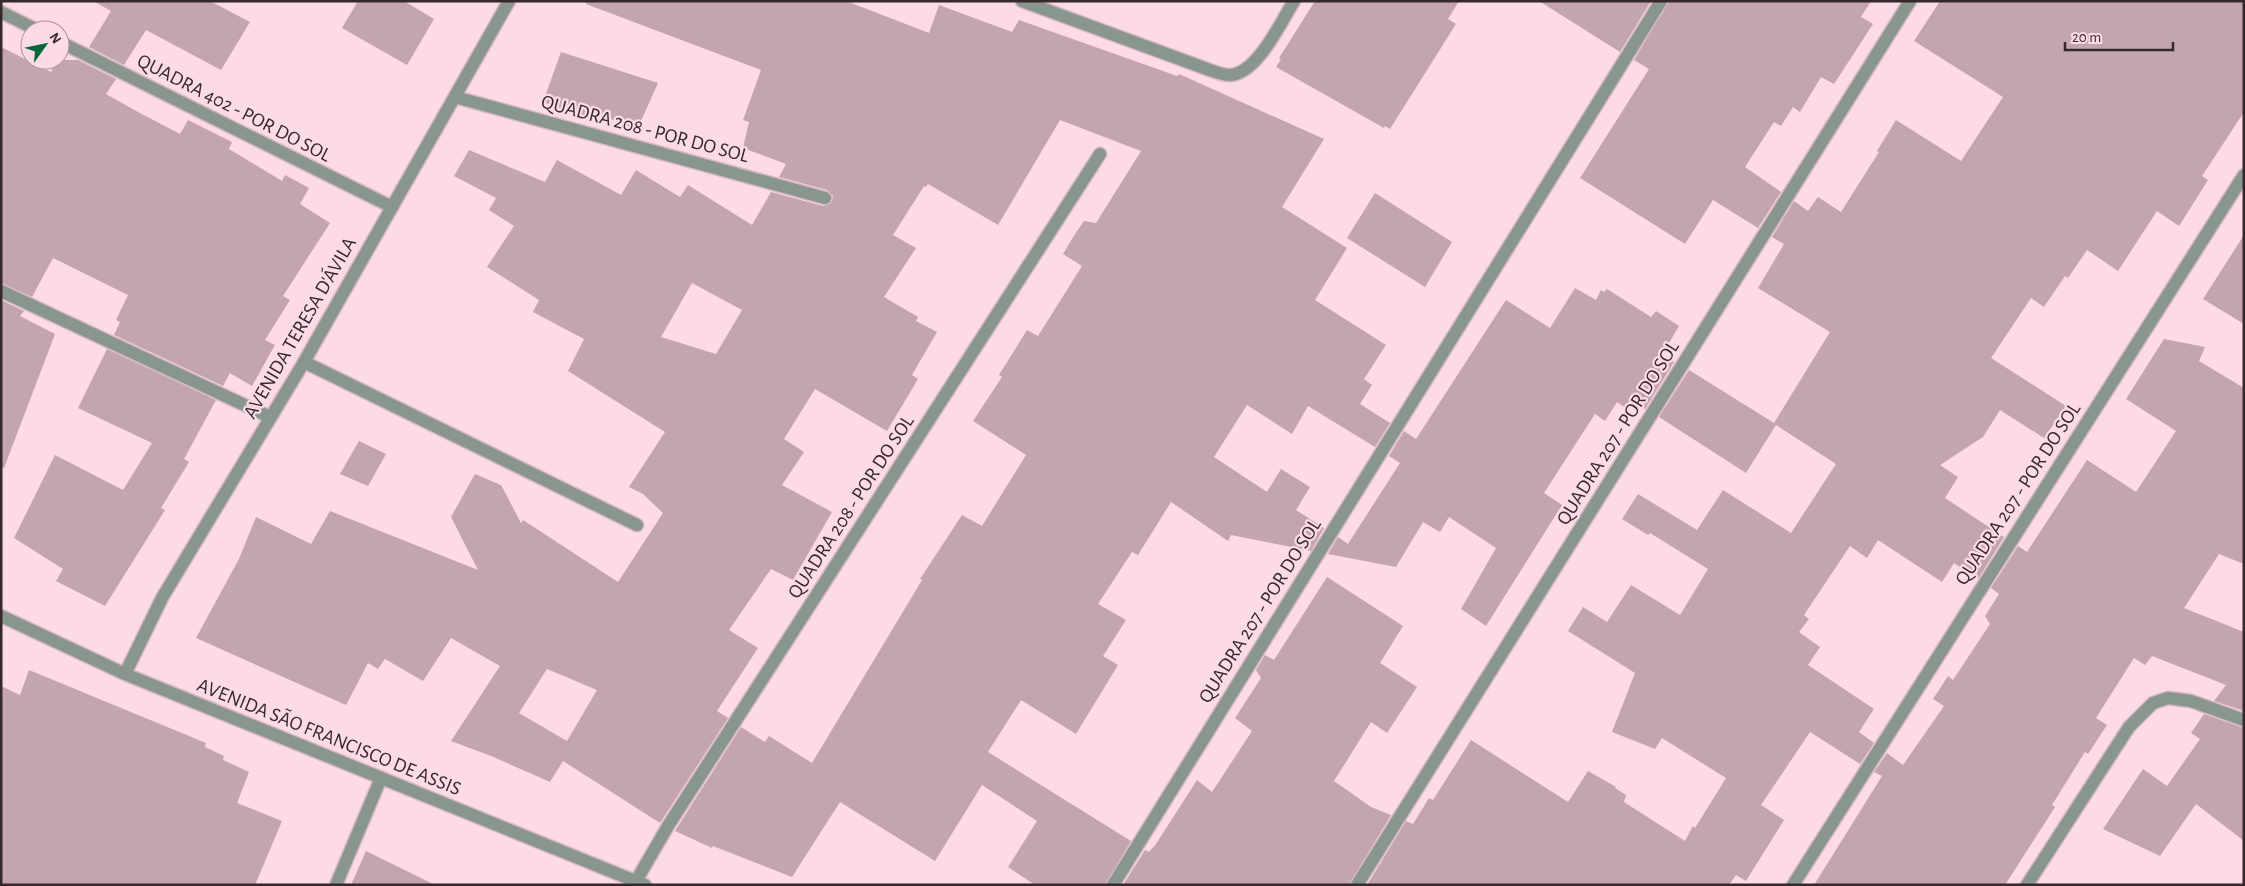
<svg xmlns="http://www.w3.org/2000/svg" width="2245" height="886" font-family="'Alegreya Sans',sans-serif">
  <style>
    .building { fill: #c4a4af; fill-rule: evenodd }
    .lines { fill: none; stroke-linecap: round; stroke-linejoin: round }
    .minor-casing { stroke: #d4b7c1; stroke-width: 15 }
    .tertiary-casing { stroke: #d4b7c1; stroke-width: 15 }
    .minor { stroke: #89968d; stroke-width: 12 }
    .tertiary { stroke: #89968d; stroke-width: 12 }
    .labels { text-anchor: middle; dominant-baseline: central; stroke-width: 4.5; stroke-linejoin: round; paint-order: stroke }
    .street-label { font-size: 20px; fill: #36292e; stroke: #fcdae6 }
  </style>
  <rect width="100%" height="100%" fill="#fcdae6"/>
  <g class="building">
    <path d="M 93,1 L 210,1 L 250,22 L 221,70 L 146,30 L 124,65 L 89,47 L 111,11 Z"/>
    <path d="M 358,1 L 404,1 L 434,19 L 407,65 L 342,28 Z"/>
    <path d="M 586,1 L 846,1 L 929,33 L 939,5 L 1012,32 L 1019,20 L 1177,76 L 1179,74 L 1324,139 L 1282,207 L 1347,248 L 1315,300 L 1386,345 L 1364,379 L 1372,385 L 1360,404 L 1390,423 L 1375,447 L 1308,406 L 1292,434 L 1247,405 L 1214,457 L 1267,492 L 1281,469 L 1310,487 L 1296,510 L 1324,528 L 1311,551 L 1231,535 L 1228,541 L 1171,502 L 1138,555 L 1132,552 L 1098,604 L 1126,620 L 1103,656 L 1118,665 L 1076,734 L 1021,700 L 988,752 L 1131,841 L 1105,885 L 1035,885 L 1008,867 L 1037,821 L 982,785 L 935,861 L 840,802 L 792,877 L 713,846 L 712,848 L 675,831 L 741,727 L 765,742 L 769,736 L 812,763 L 922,580 L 920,579 L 962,515 L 982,526 L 1026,455 L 973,421 L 1002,377 L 999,375 L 1027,330 L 1038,336 L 1082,266 L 1063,254 L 1075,234 L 1084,221 L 1096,223 L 1141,151 L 1060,120 L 998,225 L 928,184 L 926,187 L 924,186 L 893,235 L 916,248 L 884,297 L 918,317 L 916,321 L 937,332 L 912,375 L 918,379 L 887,431 L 815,389 L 784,439 L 804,452 L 782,485 L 832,512 L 793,580 L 771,569 L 729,630 L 758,648 L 717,711 L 728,718 L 660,823 L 563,761 L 550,782 L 491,756 L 451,741 L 500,666 L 451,638 L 423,681 L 385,659 L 378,669 L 368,663 L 346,705 L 196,638 L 239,559 L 256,517 L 311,544 L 330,511 L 478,570 L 451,517 L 475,474 L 501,485 L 521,523 L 523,520 L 618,582 L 663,513 L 643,494 L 629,487 L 665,432 L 568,371 L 584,339 L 533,312 L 539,300 L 487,267 L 514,226 L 489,210 L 496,198 L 454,176 L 469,150 L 545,182 L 557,160 L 621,195 L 636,170 L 680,197 L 688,185 L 752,225 L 771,192 L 823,206 L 831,203 L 833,196 L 827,190 L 779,177 L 786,164 L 743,148 L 749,122 L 743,120 L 761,70 L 586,4 ZM 692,283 L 742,310 L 716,354 L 661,337 ZM 547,669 L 597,690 L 567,741 L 519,713 Z"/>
    <path d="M 1315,1 L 1459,1 L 1448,19 L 1456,24 L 1390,129 L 1385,126 L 1384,128 L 1276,67 L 1281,59 L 1279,58 Z"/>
    <path d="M 1539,1 L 1651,1 L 1620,52 Z"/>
    <path d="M 1669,1 L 1871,1 L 1861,17 L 1873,24 L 1834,84 L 1821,77 L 1800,112 L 1793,107 L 1781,126 L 1774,122 L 1745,167 L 1781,192 L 1758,228 L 1713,200 L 1685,244 L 1580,178 L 1649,69 L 1634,60 Z"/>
    <path d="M 1940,1 L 2244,1 L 2244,112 L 2202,176 L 2208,180 L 2179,226 L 2157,211 L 2118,271 L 2087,250 L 2068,278 L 2065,276 L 2044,307 L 2031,298 L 1991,358 L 2066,406 L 2044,438 L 2000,410 L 1983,437 L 1940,465 L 1958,477 L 1945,498 L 2004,537 L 1978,579 L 1954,563 L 1942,582 L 1878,540 L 1867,558 L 1850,546 L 1804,615 L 1809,619 L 1799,632 L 1820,647 L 1808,665 L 1874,709 L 1859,732 L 1874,743 L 1860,764 L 1810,732 L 1761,805 L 1784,820 L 1746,881 L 1736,875 L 1729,885 L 1367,885 L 1406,821 L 1413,824 L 1429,798 L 1433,800 L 1471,740 L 1568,802 L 1588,771 L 1616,787 L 1615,788 L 1626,795 L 1624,802 L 1685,841 L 1693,826 L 1695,828 L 1726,778 L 1662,738 L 1655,749 L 1612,732 L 1635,673 L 1568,631 L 1583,607 L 1607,622 L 1631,585 L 1680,615 L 1708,569 L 1650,533 L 1648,535 L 1622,519 L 1638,494 L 1697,530 L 1723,490 L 1791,533 L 1836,464 L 1776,425 L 1746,473 L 1659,417 L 1689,370 L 1774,423 L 1830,332 L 1758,288 L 1784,244 L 1772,237 L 1794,201 L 1808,211 L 1818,197 L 1841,212 L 1879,152 L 1877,151 L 1896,120 L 1961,161 L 2003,97 L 1914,41 Z"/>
    <path d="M 1,47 L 51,72 L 56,60 L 78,60 L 116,79 L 106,94 L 138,112 L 180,134 L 188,120 L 232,142 L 229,149 L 282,181 L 285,175 L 309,188 L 300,204 L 330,223 L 283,296 L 290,300 L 265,340 L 275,345 L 252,386 L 230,373 L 223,386 L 114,335 L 120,322 L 116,320 L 128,295 L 53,258 L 32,297 L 1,283 Z"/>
    <path d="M 561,52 L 658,83 L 637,130 L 599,114 L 597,121 L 543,102 Z"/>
    <path d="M 1375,193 L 1452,242 L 1425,287 L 1347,238 Z"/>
    <path d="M 2244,235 L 2244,324 L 2203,299 Z"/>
    <path d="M 1575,288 L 1596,300 L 1601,290 L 1604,292 L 1607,289 L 1651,317 L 1656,311 L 1679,326 L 1662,355 L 1674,362 L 1645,409 L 1632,401 L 1627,409 L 1617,402 L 1605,421 L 1595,414 L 1544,493 L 1562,505 L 1486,626 L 1461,609 L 1496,548 L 1449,517 L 1440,532 L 1423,522 L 1396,567 L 1328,554 L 1338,537 L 1348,544 L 1400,463 L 1389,456 L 1404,431 L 1416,439 L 1506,300 L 1550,328 Z"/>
    <path d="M 1,300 L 24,311 L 20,316 L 55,334 L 4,468 L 1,467 Z"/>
    <path d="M 2164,339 L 2205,347 L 2199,361 L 2244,388 L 2244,564 L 2219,554 L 2184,608 L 2244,632 L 2244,711 L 2214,701 L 2226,685 L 2152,656 L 2145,665 L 2134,658 L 2096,718 L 2107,725 L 2088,754 L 2085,752 L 2052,805 L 2055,807 L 2005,885 L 1814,885 L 1882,776 L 1874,772 L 1887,753 L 1903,765 L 1944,706 L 1933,699 L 1948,676 L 1953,680 L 1990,624 L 1985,616 L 1999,594 L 1991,588 L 2018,546 L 2027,552 L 2087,460 L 2136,492 L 2176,431 L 2126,399 Z"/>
    <path d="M 107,349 L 216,400 L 184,459 L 189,462 L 161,508 L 165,510 L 105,606 L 56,581 L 63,569 L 14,538 L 55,455 L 123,490 L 152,443 L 78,408 Z"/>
    <path d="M 359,441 L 386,454 L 368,486 L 340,474 Z"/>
    <path d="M 1327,577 L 1403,626 L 1380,663 L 1417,687 L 1387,733 L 1371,722 L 1334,781 L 1371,807 L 1391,815 L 1349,885 L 1123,885 L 1145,850 L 1149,852 L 1156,844 L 1197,780 L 1212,792 L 1252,731 L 1235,718 L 1261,678 L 1256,670 L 1265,655 L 1274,660 Z"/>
    <path d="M 29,670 L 206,743 L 205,747 L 224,756 L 223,760 L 249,772 L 237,803 L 282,821 L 255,885 L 1,885 L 1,686 L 20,695 Z"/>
    <path d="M 2204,714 L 2244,728 L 2244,841 L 2196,804 L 2160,856 L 2103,829 L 2143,769 L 2167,786 L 2200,739 L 2191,733 Z"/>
    <path d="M 366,851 L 435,885 L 351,885 Z"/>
  </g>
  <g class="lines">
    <g class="minor-casing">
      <g id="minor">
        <path d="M 1022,1 L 1207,69 C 1215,72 1222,75 1230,75 C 1257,74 1281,22 1294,1"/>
        <path d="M 1,12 L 37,30"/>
        <path d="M 60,42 L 392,207"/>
        <path d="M 455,97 L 825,198"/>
        <path d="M 1,291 L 270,417"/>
        <path d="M 304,362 L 637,525"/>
        <path d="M 125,674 L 162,598 L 304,362 L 509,1"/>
        <path d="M 636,881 L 668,826 L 1100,154"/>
        <path d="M 336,885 L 381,778"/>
        <path d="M 1113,885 L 1661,1"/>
        <path d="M 1357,885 L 1910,1"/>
        <path d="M 1793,885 L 2244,175"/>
        <path d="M 2027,885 L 2129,727 L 2153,703 L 2168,698 L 2191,701 L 2244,720"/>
      </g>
    </g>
    <g class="tertiary-casing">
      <path id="tertiary" d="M 1,616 L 125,674 L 645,885"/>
    </g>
    <use href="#minor" class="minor"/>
    <use href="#tertiary" class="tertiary"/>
  </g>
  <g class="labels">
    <g class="street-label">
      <text transform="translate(234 108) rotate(27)">QUADRA 402 - POR DO SOL</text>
      <text transform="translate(645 129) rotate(15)">QUADRA 208 - POR DO SOL</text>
      <text transform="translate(300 328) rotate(-60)">AVENIDA TERESA D'ÁVILA</text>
      <text transform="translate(1618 433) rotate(-58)">QUADRA 207 - POR DO SOL</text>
      <text transform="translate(2018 494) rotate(-57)">QUADRA 207 - POR DO SOL</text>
      <text transform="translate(851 507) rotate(-57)">QUADRA 208 - POR DO SOL</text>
      <text transform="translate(1260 611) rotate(-58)">QUADRA 207 - POR DO SOL</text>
      <text transform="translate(329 737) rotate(22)">AVENIDA SÃO FRANCISCO DE ASSIS</text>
    </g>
  </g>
  <rect width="2245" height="886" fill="none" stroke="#36292e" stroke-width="5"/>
  <g transform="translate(45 45) rotate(57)"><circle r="24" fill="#fcdae6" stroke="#ad939c"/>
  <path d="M0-4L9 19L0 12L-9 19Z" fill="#07673b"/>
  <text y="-8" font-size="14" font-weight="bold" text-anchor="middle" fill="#36292e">N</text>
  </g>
  <path d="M2065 42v8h108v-8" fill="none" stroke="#36292e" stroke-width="2.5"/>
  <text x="2072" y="42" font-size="15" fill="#36292e" stroke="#fcdae6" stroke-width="4" paint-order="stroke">20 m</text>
</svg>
